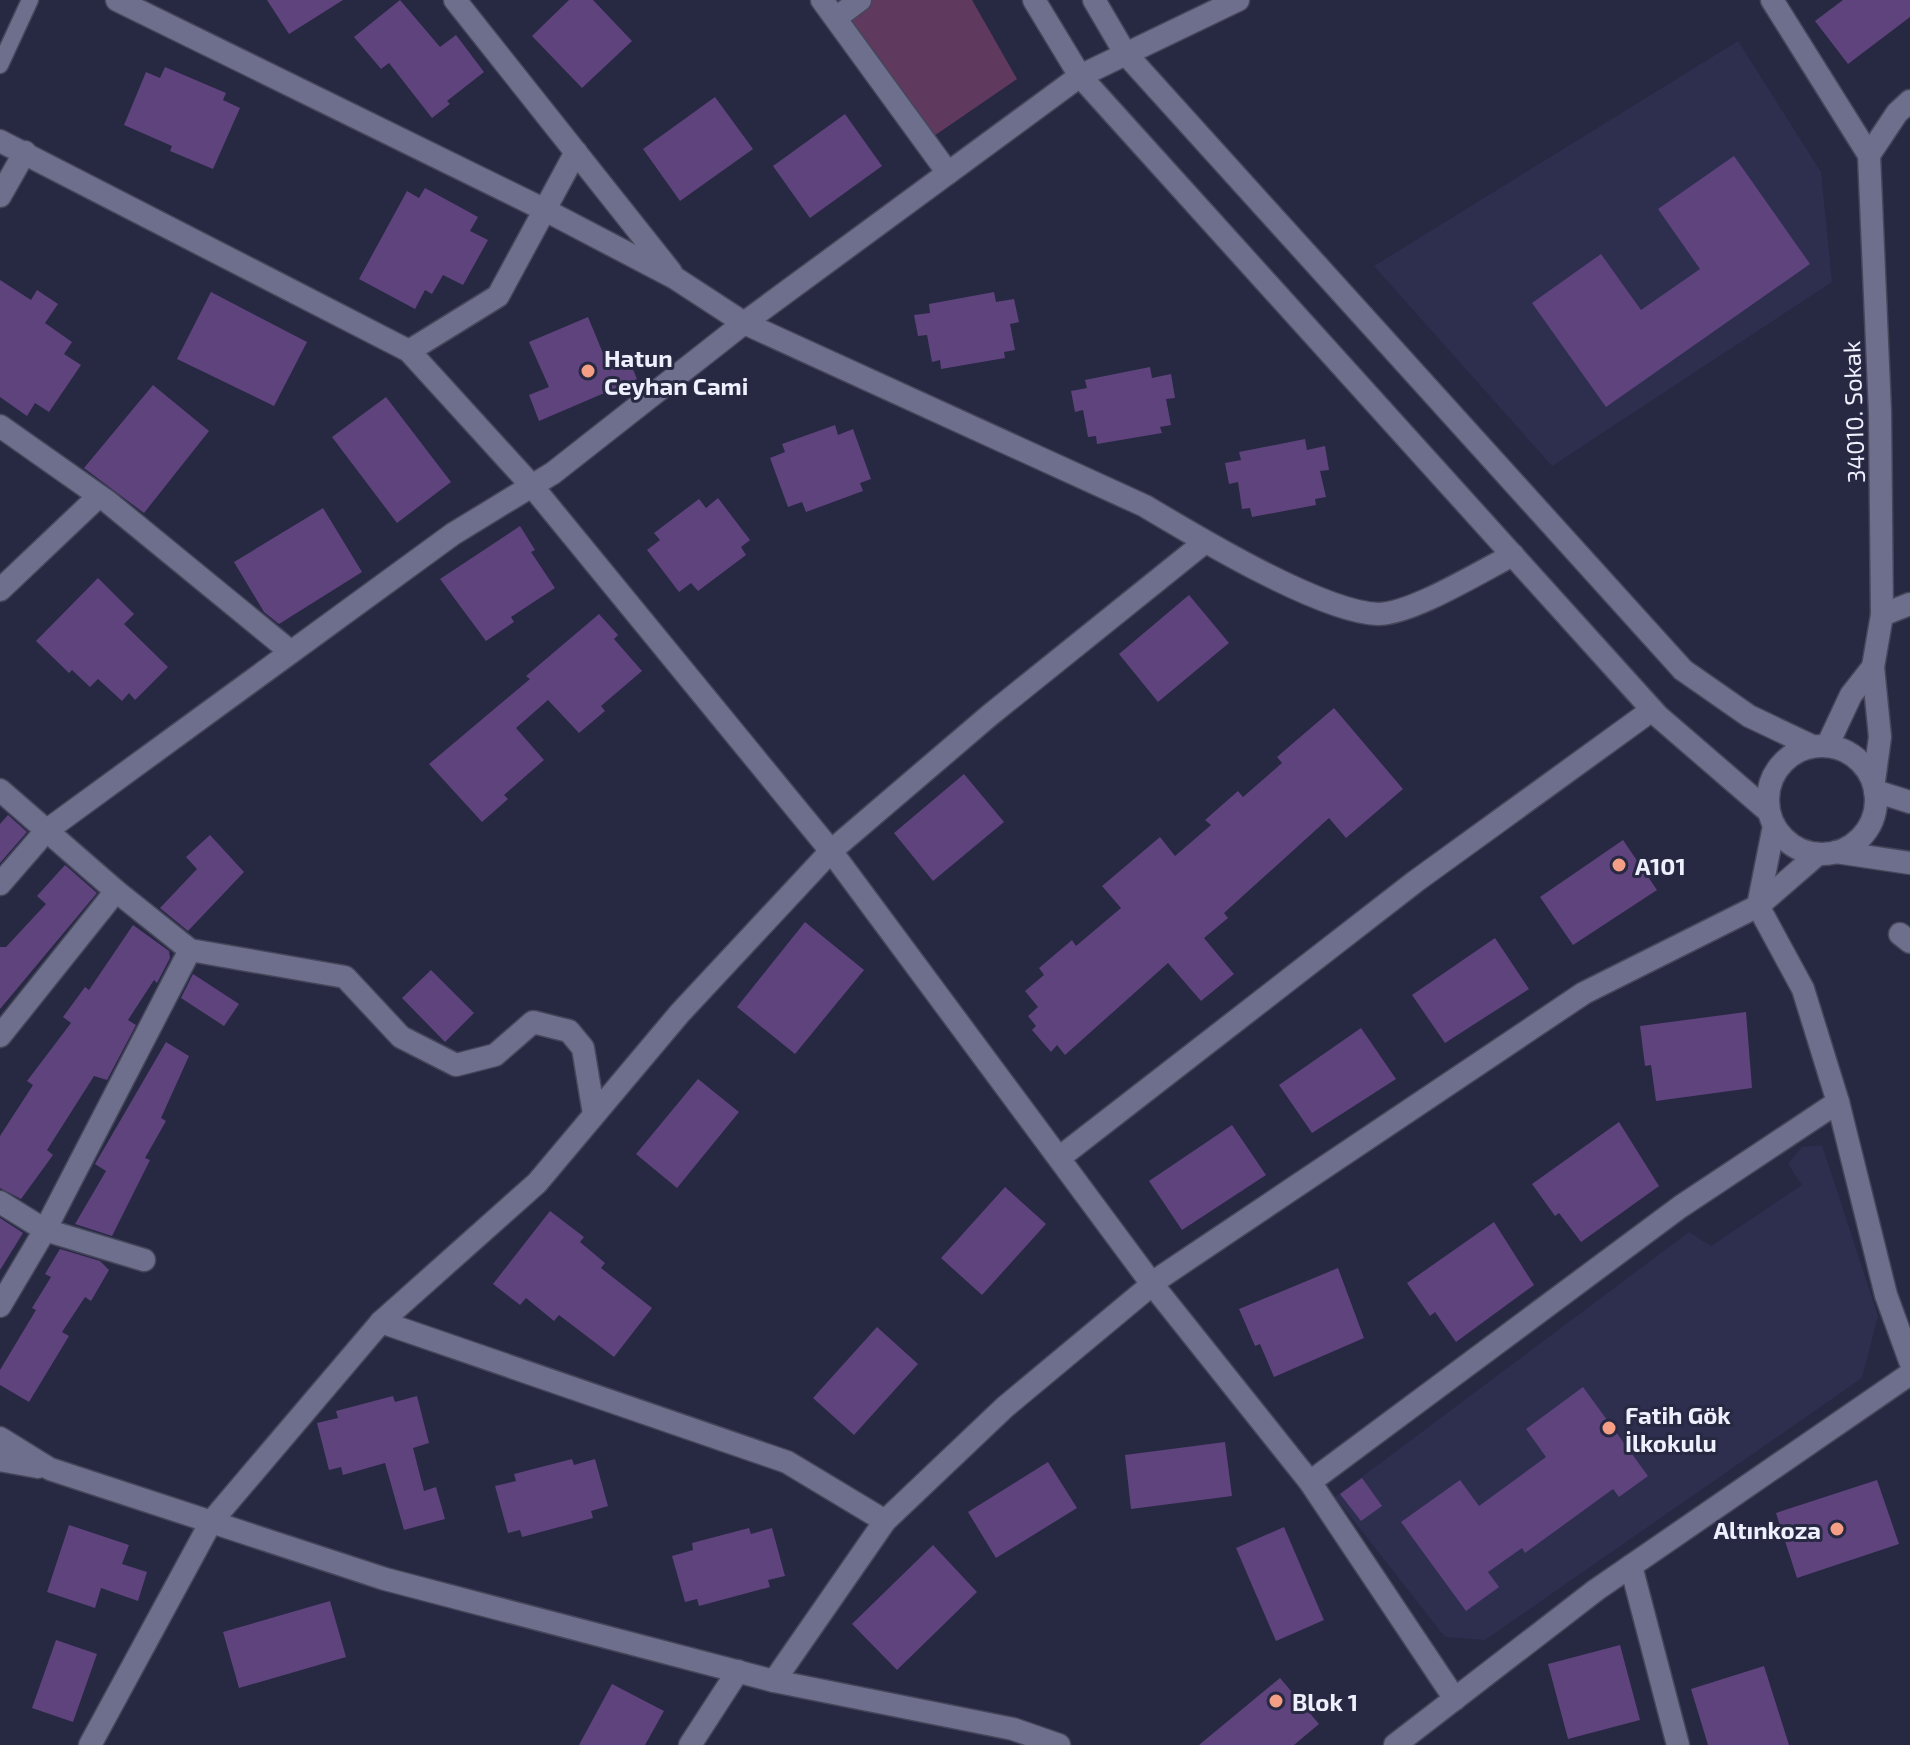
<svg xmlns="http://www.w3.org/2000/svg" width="1910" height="1745" font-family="'Exo 2',sans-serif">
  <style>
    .built { fill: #2e2e4f }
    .green { fill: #60395f }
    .building { fill: #5f437d }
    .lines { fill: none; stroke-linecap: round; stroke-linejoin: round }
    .service-casing { stroke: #46465b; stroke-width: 19 }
    .minor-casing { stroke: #46465b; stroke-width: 25 }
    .tertiary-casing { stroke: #46465b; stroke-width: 25 }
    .service { stroke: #6d6f8d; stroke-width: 16 }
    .minor { stroke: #6d6f8d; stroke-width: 22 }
    .tertiary { stroke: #6d6f8d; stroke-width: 22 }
    .poi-dot { fill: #f49e86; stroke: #272842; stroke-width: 3 }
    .labels { text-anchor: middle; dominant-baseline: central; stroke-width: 6; stroke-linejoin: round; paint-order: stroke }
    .poi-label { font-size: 24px; font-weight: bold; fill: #eef0fe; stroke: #272842; text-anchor: start }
    .street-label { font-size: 24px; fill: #eef0fe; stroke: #272842 }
  </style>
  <rect width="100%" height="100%" fill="#272842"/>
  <g class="built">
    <path d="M 1738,41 L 1821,172 L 1832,282 L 1552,466 L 1374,266 Z"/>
    <path d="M 1822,1145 L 1878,1316 L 1862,1378 L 1485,1640 L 1445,1637 L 1335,1497 L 1689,1232 L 1711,1246 L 1802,1185 L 1788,1164 L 1802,1147 Z"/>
  </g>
  <path class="green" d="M 870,0 L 972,0 L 1017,79 L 934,136 L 845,18 Z"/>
  <g class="building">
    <path d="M 267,0 L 343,0 L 289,34 Z"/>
    <path d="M 400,0 L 440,47 L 456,35 L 484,72 L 447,101 L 450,104 L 432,118 L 389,63 L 381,69 L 354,37 Z"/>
    <path d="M 569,0 L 593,0 L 632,41 L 582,88 L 532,36 Z"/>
    <path d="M 1843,0 L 1910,0 L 1910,17 L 1848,64 L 1815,21 Z"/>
    <path d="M 165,67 L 226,93 L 223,100 L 240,108 L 213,169 L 170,151 L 172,146 L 124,125 L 146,72 L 160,78 Z"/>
    <path d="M 715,97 L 753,149 L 680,201 L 643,149 Z"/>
    <path d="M 845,114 L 882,166 L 810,218 L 773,166 Z"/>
    <path d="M 1734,156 L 1810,264 L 1606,407 L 1532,303 L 1601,254 L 1641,310 L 1700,269 L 1658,209 Z"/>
    <path d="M 425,188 L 478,217 L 470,231 L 488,240 L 463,285 L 443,275 L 432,294 L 425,290 L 415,309 L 359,279 L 407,191 L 419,198 Z"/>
    <path d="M 0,280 L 31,300 L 37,290 L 58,304 L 45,323 L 72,342 L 64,354 L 81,365 L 49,412 L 35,403 L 27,416 L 0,397 Z"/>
    <path d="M 211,292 L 307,342 L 274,406 L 177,359 Z"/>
    <path d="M 994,292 L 996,302 L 1014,299 L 1019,322 L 1010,324 L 1015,350 L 1004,352 L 1005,358 L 941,369 L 940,360 L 932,362 L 927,335 L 918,336 L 914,315 L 930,313 L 929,304 Z"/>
    <path d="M 588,317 L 607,363 L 627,355 L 637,379 L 539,421 L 529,395 L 549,387 L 529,342 Z"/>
    <path d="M 1150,367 L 1152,378 L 1171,374 L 1175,398 L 1166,399 L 1171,425 L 1160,427 L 1162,433 L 1097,444 L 1096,436 L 1088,437 L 1083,410 L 1075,412 L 1071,391 L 1087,388 L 1085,380 Z"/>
    <path d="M 153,385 L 209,431 L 144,513 L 84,468 Z"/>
    <path d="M 386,397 L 451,482 L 397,523 L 332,437 Z"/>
    <path d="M 835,425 L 838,435 L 853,429 L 871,479 L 860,483 L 863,491 L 806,512 L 802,502 L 788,507 L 770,458 L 785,452 L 782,444 Z"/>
    <path d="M 1305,439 L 1307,450 L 1325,446 L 1329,470 L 1320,471 L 1326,497 L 1315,499 L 1316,505 L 1252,517 L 1250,508 L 1242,509 L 1238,482 L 1229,484 L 1225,463 L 1241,460 L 1239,452 Z"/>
    <path d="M 718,498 L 750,540 L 741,547 L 746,555 L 698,591 L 691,583 L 679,592 L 647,550 L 660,540 L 654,533 L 699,499 L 706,508 Z"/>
    <path d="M 323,508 L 362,572 L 279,624 L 264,612 L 234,562 Z"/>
    <path d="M 520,526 L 535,550 L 531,552 L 555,588 L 511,617 L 514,622 L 486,641 L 440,579 Z"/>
    <path d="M 98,578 L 134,614 L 124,624 L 168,667 L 135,700 L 129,693 L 122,701 L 98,679 L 90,687 L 72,670 L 69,673 L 36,641 Z"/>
    <path d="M 1189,595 L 1229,643 L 1158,702 L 1119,654 Z"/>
    <path d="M 599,614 L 618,635 L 614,639 L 642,671 L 601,706 L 605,711 L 579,733 L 548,700 L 516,728 L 544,760 L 504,795 L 508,799 L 482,822 L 429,764 L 530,679 L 526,676 Z"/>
    <path d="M 1334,708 L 1403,789 L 1346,838 L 1329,818 L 1224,913 L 1228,918 L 1204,938 L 1234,974 L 1201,1001 L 1168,963 L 1065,1055 L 1057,1045 L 1051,1052 L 1032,1030 L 1036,1026 L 1028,1016 L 1038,1007 L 1025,991 L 1044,975 L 1039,968 L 1072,940 L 1076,946 L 1121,908 L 1102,886 L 1160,837 L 1175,856 L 1211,825 L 1205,820 L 1238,791 L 1243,797 L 1282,763 L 1277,757 Z"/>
    <path d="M 964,774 L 1004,822 L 933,881 L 894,833 Z"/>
    <path d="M 8,815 L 27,832 L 0,863 L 0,824 Z"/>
    <path d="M 210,835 L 244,872 L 188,931 L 160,908 L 197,869 L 186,857 Z"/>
    <path d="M 1623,840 L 1657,890 L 1573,945 L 1540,897 Z"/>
    <path d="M 65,865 L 97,893 L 0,1009 L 0,947 L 6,947 L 46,904 L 37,896 Z"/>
    <path d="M 805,922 L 864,970 L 795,1054 L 737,1007 Z"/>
    <path d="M 133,925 L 169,951 L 170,958 L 157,983 L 154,980 L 128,1020 L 136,1025 L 107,1080 L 94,1076 L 47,1150 L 53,1155 L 21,1199 L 0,1188 L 0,1136 L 33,1085 L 27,1081 L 71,1023 L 63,1017 L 85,987 L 89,990 Z"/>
    <path d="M 1495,938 L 1529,989 L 1445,1043 L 1412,995 Z"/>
    <path d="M 431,970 L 474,1013 L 445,1042 L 402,998 Z"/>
    <path d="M 193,974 L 239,1004 L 224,1026 L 181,998 Z"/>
    <path d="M 1746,1012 L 1752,1088 L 1656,1101 L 1651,1065 L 1645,1066 L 1640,1026 Z"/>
    <path d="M 1361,1028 L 1396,1079 L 1312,1133 L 1279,1085 Z"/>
    <path d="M 166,1042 L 189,1056 L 161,1118 L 166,1121 L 145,1158 L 150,1160 L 112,1236 L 75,1224 L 106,1171 L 95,1164 Z"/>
    <path d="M 698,1079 L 739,1112 L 677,1188 L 636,1154 Z"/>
    <path d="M 1619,1122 L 1659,1186 L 1581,1242 L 1559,1213 L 1555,1216 L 1532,1184 Z"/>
    <path d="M 1232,1125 L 1266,1175 L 1182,1230 L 1149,1181 Z"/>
    <path d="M 1005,1187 L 1046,1224 L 982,1295 L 941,1258 Z"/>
    <path d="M 550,1211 L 584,1237 L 580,1242 L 605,1263 L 601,1268 L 652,1308 L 614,1357 L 559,1315 L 554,1321 L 526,1298 L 520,1305 L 493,1284 Z"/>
    <path d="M 0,1218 L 23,1233 L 0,1270 Z"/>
    <path d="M 1494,1222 L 1534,1285 L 1456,1342 L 1435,1312 L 1430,1316 L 1407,1283 Z"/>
    <path d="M 60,1249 L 100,1261 L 109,1270 L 91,1301 L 85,1297 L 62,1332 L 69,1336 L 29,1402 L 0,1385 L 0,1370 L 36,1310 L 32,1308 L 51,1277 L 45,1274 Z"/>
    <path d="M 1338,1268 L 1364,1338 L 1274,1377 L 1260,1344 L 1255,1346 L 1239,1309 Z"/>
    <path d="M 877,1327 L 918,1364 L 854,1435 L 813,1398 Z"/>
    <path d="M 1583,1387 L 1648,1476 L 1619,1497 L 1613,1489 L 1525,1553 L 1522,1548 L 1488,1572 L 1499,1587 L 1466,1611 L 1401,1522 L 1460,1480 L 1479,1506 L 1546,1457 L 1526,1429 Z"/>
    <path d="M 393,1396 L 395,1402 L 417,1396 L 429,1443 L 413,1448 L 424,1491 L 436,1487 L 445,1519 L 404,1530 L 385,1463 L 343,1475 L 341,1467 L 329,1470 L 317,1423 L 338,1418 L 336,1411 Z"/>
    <path d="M 1225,1442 L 1232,1496 L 1131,1509 L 1125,1455 Z"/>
    <path d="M 572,1459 L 574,1465 L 595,1459 L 608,1506 L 591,1511 L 593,1518 L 522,1537 L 520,1530 L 508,1533 L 495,1486 L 516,1481 L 514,1474 Z"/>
    <path d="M 1048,1462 L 1077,1508 L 996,1558 L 968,1512 Z"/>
    <path d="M 1362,1478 L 1382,1506 L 1361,1521 L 1340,1494 Z"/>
    <path d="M 1877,1480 L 1899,1544 L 1797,1578 L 1776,1513 Z"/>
    <path d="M 69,1525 L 129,1545 L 122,1564 L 147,1572 L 138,1601 L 101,1588 L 95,1608 L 47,1592 Z"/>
    <path d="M 1284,1527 L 1324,1620 L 1276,1641 L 1236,1548 Z"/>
    <path d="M 749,1528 L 751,1534 L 772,1528 L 785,1576 L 768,1580 L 770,1587 L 699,1606 L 697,1599 L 685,1602 L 672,1556 L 693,1550 L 692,1543 Z"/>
    <path d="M 933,1545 L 977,1592 L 897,1670 L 852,1624 Z"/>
    <path d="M 330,1601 L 346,1657 L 239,1688 L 223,1632 Z"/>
    <path d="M 56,1640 L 97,1654 L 73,1722 L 32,1708 Z"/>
    <path d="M 1620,1645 L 1640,1720 L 1568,1739 L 1548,1664 Z"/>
    <path d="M 1764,1666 L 1789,1745 L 1708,1745 L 1691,1689 Z"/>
    <path d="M 1280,1678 L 1319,1724 L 1294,1745 L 1199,1745 Z"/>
    <path d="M 612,1684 L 664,1711 L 645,1745 L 579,1745 Z"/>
  </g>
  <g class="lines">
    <g class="service-casing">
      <path id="service" d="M 0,65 L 30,0"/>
    </g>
    <g class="minor-casing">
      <g id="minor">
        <path d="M 117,0 L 545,210 L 675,278 L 744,323 L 1145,506 C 1197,537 1321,612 1378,614 C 1412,614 1481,571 1513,555"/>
        <path d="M 455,0 L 671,272"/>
        <path d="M 822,0 L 948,173"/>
        <path d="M 1772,0 L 1869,155 L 1880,412 L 1882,615 L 1873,667"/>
        <path d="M 836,18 L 860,0"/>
        <path d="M 0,141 L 409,351 L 532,486 L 831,851 L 1152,1284 L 1310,1482 L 1455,1699"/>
        <path d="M 1869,155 L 1897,113 L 1910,101"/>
        <path d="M 0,196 L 25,152"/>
        <path d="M 409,351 L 498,296 L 576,152"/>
        <path d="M 0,426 L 108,502 L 291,652"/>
        <path d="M 0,590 L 99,496"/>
        <path d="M 1882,615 L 1910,604"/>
        <path d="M 1827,746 L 1851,695 L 1873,667 L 1880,737 L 1874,781"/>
        <path d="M 0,790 L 116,891 L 190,950 L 345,977 L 401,1037 L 456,1065 L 495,1055 L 533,1022 L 569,1031 L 583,1048 L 594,1114"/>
        <path d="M 1774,826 L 1758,906 L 1803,989 L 1838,1102 L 1886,1295 L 1910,1361"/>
        <path d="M 0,884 L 46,831 L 453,534 L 553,473 L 744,323 L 1080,76 L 1238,0"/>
        <path d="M 1900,934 L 1910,942"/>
        <path d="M 0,1036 L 116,891"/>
        <path d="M 1059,1158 L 1416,881 L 1652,710"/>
        <path d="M 0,1202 L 45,1230 L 144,1260"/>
        <path d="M 0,1306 L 45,1230 L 190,950"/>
        <path d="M 381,1322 L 787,1462 L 885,1521"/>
        <path d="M 0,1438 L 50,1469 L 385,1579 L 774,1681 L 1013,1729 L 1059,1745"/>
        <path d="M 0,1460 L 38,1467"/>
        <path d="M 1310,1482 L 1680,1207 L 1838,1102"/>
        <path d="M 1631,1566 L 1678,1745"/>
        <path d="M 774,1681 L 885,1521 L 1005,1407 L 1161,1277 L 1584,993 L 1758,906 L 1818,854"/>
        <path d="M 90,1745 L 211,1522 L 381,1322 L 537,1183 L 680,1013 L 831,851 L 990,715 L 1205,542"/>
        <path d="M 690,1745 L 738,1671"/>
        <path d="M 1395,1745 L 1596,1590 L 1910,1374"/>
      </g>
    </g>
    <g class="tertiary-casing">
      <g id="tertiary">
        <path d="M 1034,0 L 1080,76 L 1658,716 L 1768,811"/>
        <path d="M 1094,0 L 1125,53 L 1683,670 L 1749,716 L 1812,746"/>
        <circle cx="1822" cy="800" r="54"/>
        <path d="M 1875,791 L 1910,802"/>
        <path d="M 1836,852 L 1910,863"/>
      </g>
    </g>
    <use href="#service" class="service"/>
    <use href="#minor" class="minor"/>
    <use href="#tertiary" class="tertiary"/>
  </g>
  <g class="poi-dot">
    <circle cx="588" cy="371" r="8"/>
    <circle cx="1619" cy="865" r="8"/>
    <circle cx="1609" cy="1428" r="8"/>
    <circle cx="1837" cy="1529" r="8"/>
    <circle cx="1276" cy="1701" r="8"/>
  </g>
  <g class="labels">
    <g class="poi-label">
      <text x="604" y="357">Hatun<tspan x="604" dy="28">Ceyhan Cami</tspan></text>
      <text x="1635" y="865">A101</text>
      <text x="1625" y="1414">Fatih Gök<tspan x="1625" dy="28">İlkokulu</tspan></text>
      <text x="1821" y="1529" text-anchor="end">Altınkoza</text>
      <text x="1292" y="1701">Blok 1</text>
    </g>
    <g class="street-label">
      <text transform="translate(1853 412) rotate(-92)">34010. Sokak</text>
    </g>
  </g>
</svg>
